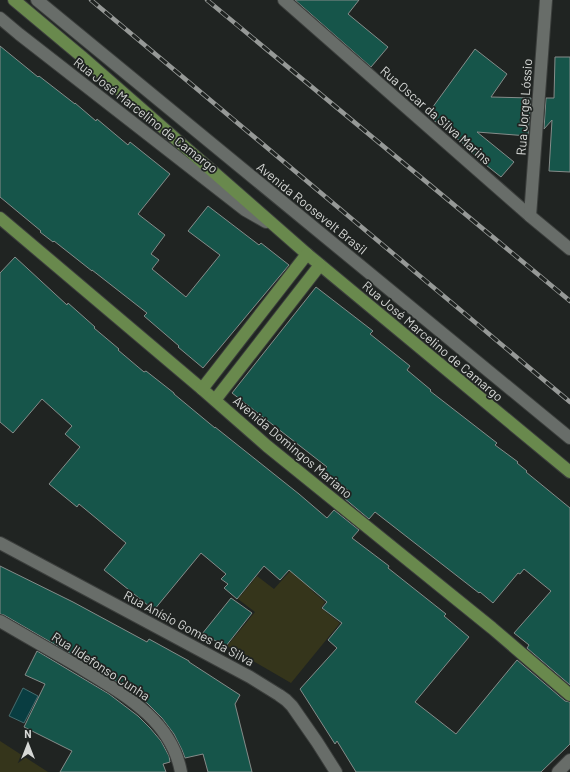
<svg xmlns="http://www.w3.org/2000/svg" width="570" height="772" font-family="Barlow,sans-serif">
  <style>
    .green { fill: #35351b }
    .water { fill: #093d41; stroke: #466c6e }
    .building { fill: #16554a; stroke: #858c8a }
    .lines { fill: none; stroke-linecap: round; stroke-linejoin: round }
    .minor-casing { stroke: #3b3e3c; stroke-width: 14 }
    .major-casing { stroke: #3b3e3c; stroke-width: 14 }
    .minor { stroke: #686d69; stroke-width: 12 }
    .major { stroke: #69894d; stroke-width: 12 }
    .rail-casing { stroke: #969997; stroke-width: 4.5 }
    .rail { stroke: #202422; stroke-width: 3; stroke-dasharray: 9; stroke-linecap: butt }
    .labels { text-anchor: middle; dominant-baseline: central; stroke-width: 3.5; stroke-linejoin: round; paint-order: stroke }
    .street-label { font-size: 13px; fill: #d6d8d6; stroke: #202422 }
  </style>
  <rect width="100%" height="100%" fill="#202422"/>
  <g class="green">
    <path d="M 292,569 L 313,584 L 310,589 L 325,602 L 321,608 L 340,623 L 291,683 L 227,646 L 255,612 L 238,599 L 257,576 L 274,589 Z"/>
    <path d="M 0,741 L 48,772 L 0,772 Z"/>
  </g>
  <path class="water" d="M 23,688 L 38,696 L 24,723 L 9,716 Z"/>
  <g class="building">
    <path d="M 295,0 L 359,0 L 348,14 L 388,47 L 371,67 Z"/>
    <path d="M 0,46 L 38,77 L 39,76 L 75,104 L 75,103 L 96,121 L 97,119 L 128,145 L 130,142 L 170,174 L 138,214 L 165,235 L 151,254 L 159,260 L 152,269 L 186,297 L 220,255 L 188,231 L 208,206 L 259,245 L 261,243 L 289,265 L 203,368 L 178,347 L 179,346 L 144,316 L 147,313 L 92,270 L 92,271 L 54,241 L 53,242 L 40,232 L 41,231 L 0,197 Z"/>
    <path d="M 475,49 L 507,74 L 491,97 L 531,98 L 528,136 L 477,132 L 514,162 L 501,177 L 481,161 L 464,146 L 465,145 L 427,115 Z"/>
    <path d="M 555,57 L 570,57 L 570,172 L 549,171 L 552,120 L 544,129 L 546,98 L 554,98 Z"/>
    <path d="M 15,257 L 67,305 L 68,303 L 95,327 L 94,328 L 119,349 L 118,350 L 144,372 L 146,371 L 174,393 L 174,394 L 215,428 L 215,427 L 299,494 L 327,518 L 334,510 L 359,530 L 352,538 L 389,566 L 388,568 L 422,595 L 446,614 L 444,616 L 469,637 L 415,702 L 456,734 L 517,660 L 565,701 L 570,702 L 570,744 L 541,772 L 356,772 L 337,741 L 335,744 L 300,689 L 337,648 L 328,640 L 342,623 L 322,608 L 327,602 L 289,570 L 280,580 L 264,566 L 237,599 L 224,588 L 228,584 L 221,579 L 226,574 L 201,553 L 154,610 L 104,570 L 126,543 L 79,504 L 77,507 L 49,484 L 80,447 L 65,434 L 72,426 L 42,399 L 13,433 L 0,422 L 0,273 Z"/>
    <path d="M 316,287 L 373,331 L 370,334 L 410,366 L 407,370 L 431,390 L 430,391 L 497,443 L 495,445 L 518,462 L 517,463 L 527,471 L 526,472 L 570,508 L 570,685 L 527,648 L 529,645 L 514,633 L 551,591 L 524,569 L 520,574 L 518,573 L 493,603 L 480,592 L 479,593 L 375,512 L 369,519 L 344,498 L 349,491 L 323,471 L 327,467 L 232,393 Z"/>
    <path d="M 0,566 L 73,602 L 147,642 L 149,639 L 189,661 L 189,662 L 240,695 L 235,704 L 252,772 L 208,772 L 203,754 L 185,758 L 182,750 L 174,734 L 162,718 L 148,704 L 133,692 L 85,662 L 4,615 L 0,614 Z"/>
    <path d="M 231,598 L 252,613 L 226,646 L 202,634 Z"/>
    <path d="M 37,651 L 109,694 L 138,716 L 150,728 L 161,741 L 169,756 L 170,762 L 163,764 L 166,772 L 60,772 L 72,751 L 24,727 L 45,684 L 25,675 Z"/>
  </g>
  <g class="lines">
    <g class="minor-casing">
      <g id="minor">
        <path d="M 37,0 L 570,438"/>
        <path d="M 284,0 L 530,216 L 570,249"/>
        <path d="M 0,18 L 19,34 L 245,210 L 266,222"/>
        <path d="M 530,216 L 546,0"/>
        <path d="M 0,543 L 250,677 L 279,695 L 286,700 L 292,706 L 317,742 L 336,772"/>
        <path d="M 0,621 C 27,637 54,652 81,668 C 123,694 171,719 181,772"/>
        <path d="M 558,772 L 570,760"/>
      </g>
    </g>
    <g class="major-casing">
      <g id="major">
        <path d="M 14,0 L 81,56 L 307,254 L 570,472"/>
        <path d="M 0,218 L 202,389 L 267,446 L 492,628 L 570,695"/>
        <path d="M 202,389 L 307,254"/>
        <path d="M 215,400 L 320,265"/>
      </g>
    </g>
    <use href="#minor" class="minor"/>
    <use href="#major" class="major"/>
    <g class="rail-casing">
      <g id="rail">
        <path d="M 91,0 L 570,402"/>
        <path d="M 207,0 L 570,301"/>
      </g>
    </g>
    <use href="#rail" class="rail"/>
  </g>
  <g class="labels">
    <g class="street-label">
      <text transform="translate(524 107) rotate(-86)">Rua Jorge Lóssio</text>
      <text transform="translate(146 115) rotate(38)">Rua José Marcelino de Camargo</text>
      <text transform="translate(436 115) rotate(41)">Rua Oscar da Silva Marins</text>
      <text transform="translate(312 208) rotate(39)">Avenida Roosevelt Brasil</text>
      <text transform="translate(433 341) rotate(40)">Rua José Marcelino de Camargo</text>
      <text transform="translate(293 447) rotate(40)">Avenida Domingos Mariano</text>
      <text transform="translate(189 628) rotate(28)">Rua Anísio Gomes da Silva</text>
      <text transform="translate(101 666) rotate(33)">Rua Ildefonso Cunha</text>
    </g>
  </g>
  <g transform="translate(28 744)" stroke="#202422" stroke-width="3" paint-order="stroke">
  <path d="M0-3L7 15L0 10L-7 15Z" fill="#d6d8d6"/>
  <text y="-6" font-size="11" font-weight="bold" text-anchor="middle" fill="#d6d8d6">N</text>
  </g>
</svg>
